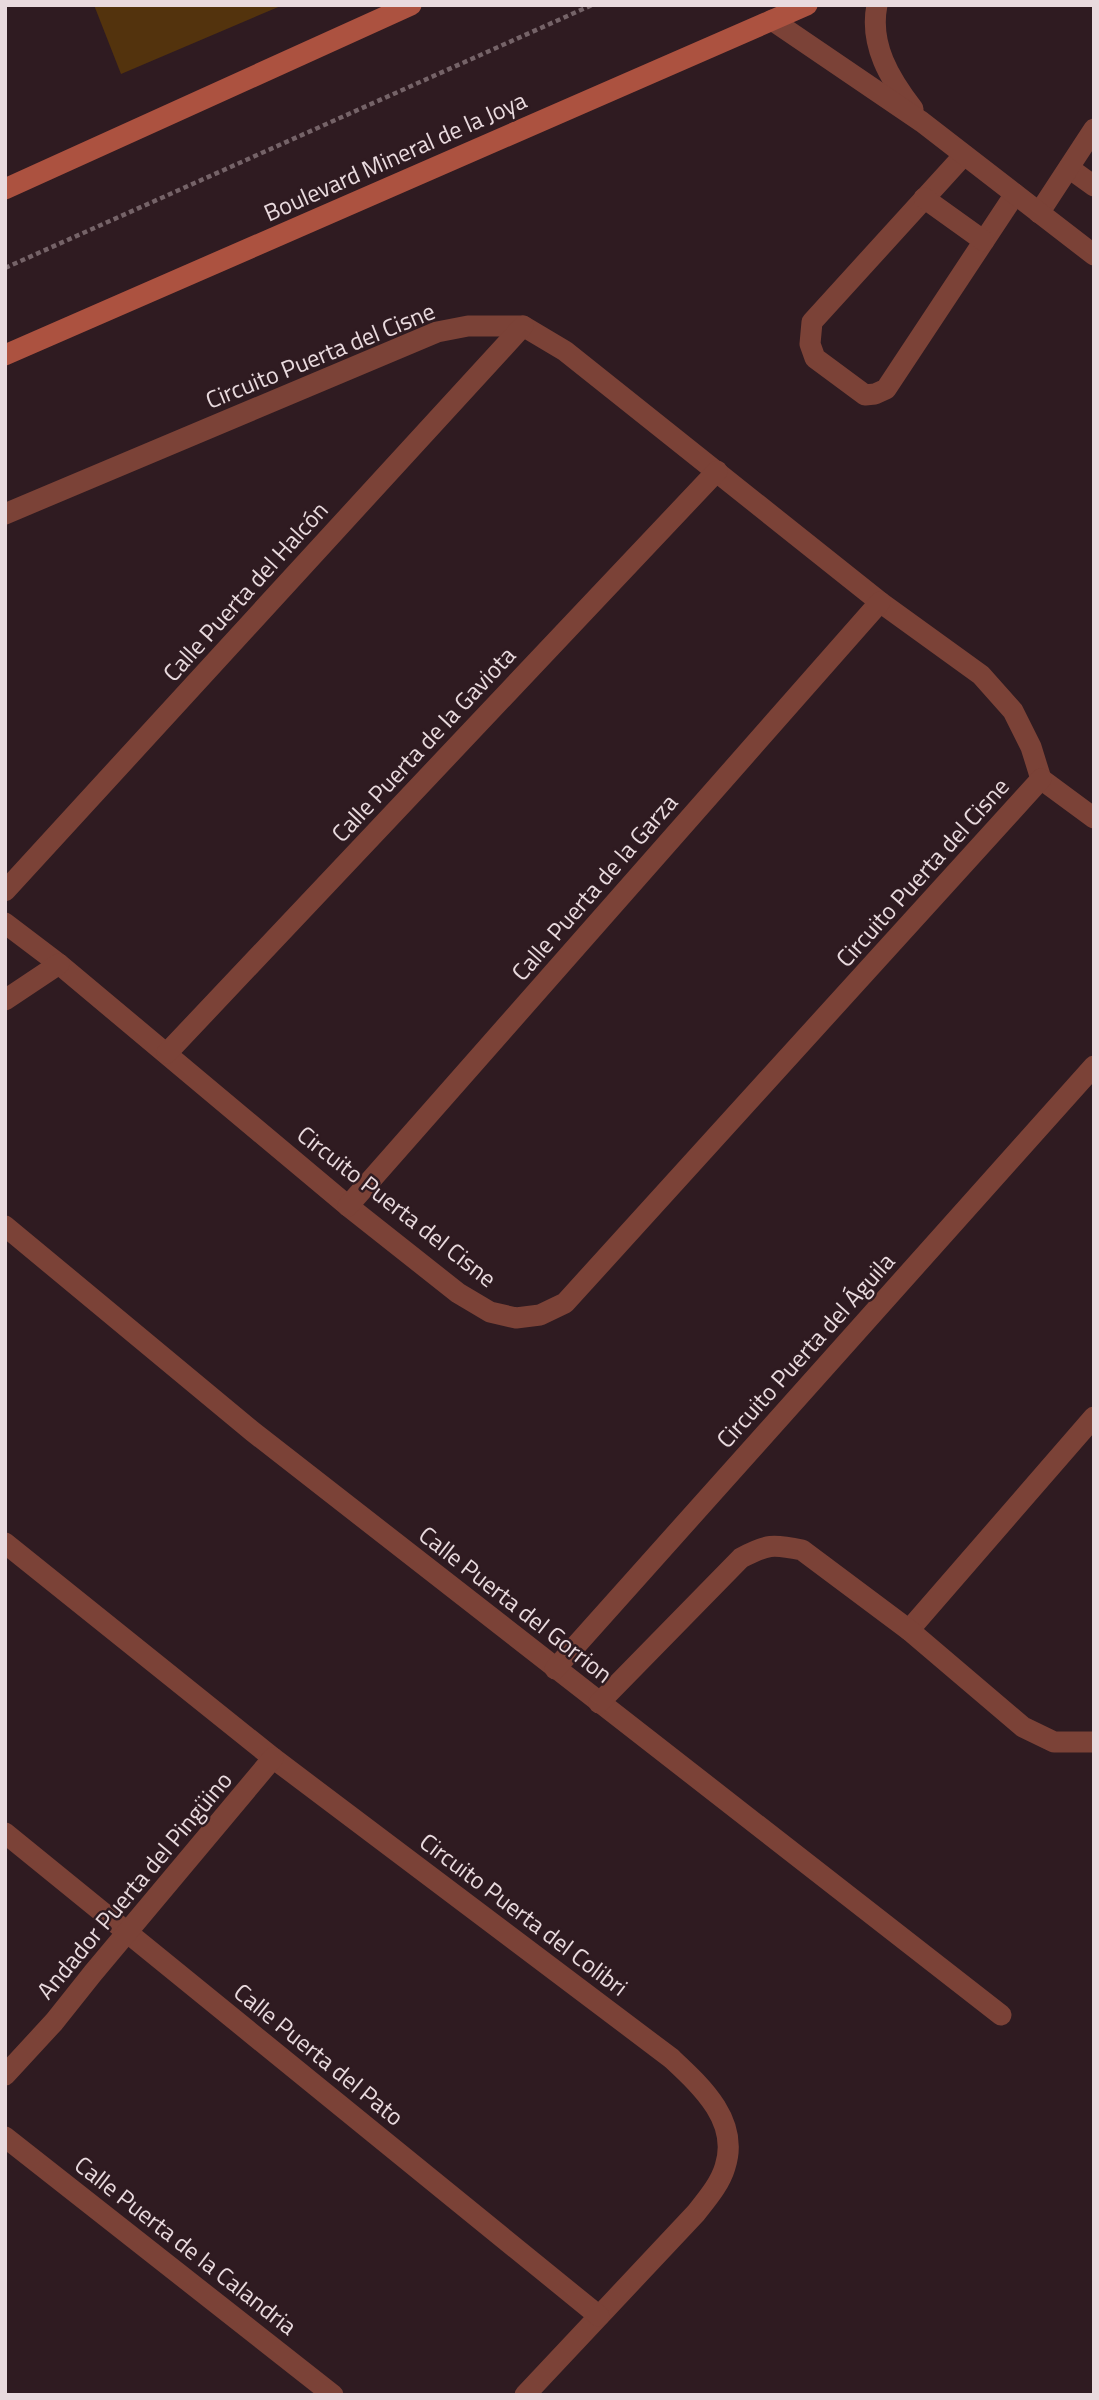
<svg xmlns="http://www.w3.org/2000/svg" width="1099" height="2400" font-family="'Titillium Web',sans-serif">
  <style>
    .green { fill: #53330d }
    .lines { fill: none; stroke-linecap: round; stroke-linejoin: round }
    .path { stroke: #756368; stroke-width: 4.5; stroke-dasharray: 5 3.5; stroke-linecap: butt }
    .lane { stroke: #7b4237; stroke-width: 21 }
    .street { stroke: #7b4237; stroke-width: 21 }
    .secondary { stroke: #ac5240; stroke-width: 21 }
    .labels { text-anchor: middle; dominant-baseline: central; stroke-width: 5; stroke-linejoin: round; paint-order: stroke }
    .street-label { font-size: 24px; fill: #e9dade; stroke: #2f1b21 }
  </style>
  <rect width="100%" height="100%" fill="#2f1b21"/>
  <path class="green" d="M 94,5 L 283,5 L 121,74 Z"/>
  <g class="lines">
    <path class="path" d="M 5,268 L 592,5"/>
    <g class="lane">
      <path d="M 964,155 L 812,322 L 810,344 L 815,358 L 865,395 L 875,394 L 886,389 L 1015,194"/>
      <path d="M 1069,168 L 1094,186"/>
      <path d="M 924,198 L 984,241"/>
      <path d="M 1039,213 L 1094,129"/>
    </g>
    <g class="street">
      <path d="M 877,5 C 869,45 890,79 913,109"/>
      <path d="M 772,20 L 922,122 L 1094,255"/>
      <path d="M 5,514 L 437,332 L 468,326 L 523,326 L 565,351 L 880,602 L 981,675 L 1013,711 L 1031,747 L 1041,779"/>
      <path d="M 1041,779 L 1094,818"/>
      <path d="M 5,891 L 523,326"/>
      <path d="M 5,923 L 59,964 L 348,1206 L 458,1293 L 490,1312 L 516,1318 L 540,1315 L 565,1303 L 1041,779"/>
      <path d="M 5,1000 L 59,964"/>
      <path d="M 167,1053 L 717,471"/>
      <path d="M 348,1206 L 880,602"/>
      <path d="M 5,1226 L 252,1431 L 1001,2015"/>
      <path d="M 5,1543 L 273,1758 L 671,2058 C 701,2086 740,2121 725,2167 C 720,2184 707,2199 696,2213 L 525,2395"/>
      <path d="M 909,1630 L 1094,1417"/>
      <path d="M 555,1669 L 1094,1066"/>
      <path d="M 599,1703 L 741,1558 C 767,1544 773,1544 802,1550 L 909,1630 L 1023,1727 L 1054,1742 L 1094,1742"/>
      <path d="M 5,1833 L 599,2316"/>
      <path d="M 5,2075 L 54,2022 L 93,1973 L 273,1758"/>
      <path d="M 5,2137 L 333,2395"/>
    </g>
    <g class="secondary">
      <path d="M 5,189 L 411,5"/>
      <path d="M 5,355 L 807,5"/>
    </g>
  </g>
  <g class="labels">
    <g class="street-label">
      <text transform="translate(395 156) rotate(-24)">Boulevard Mineral de la Joya</text>
      <text transform="translate(320 355) rotate(-22)">Circuito Puerta del Cisne</text>
      <text transform="translate(245 591) rotate(-48)">Calle Puerta del Halcón</text>
      <text transform="translate(423 744) rotate(-47)">Calle Puerta de la Gaviota</text>
      <text transform="translate(922 872) rotate(-48)">Circuito Puerta del Cisne</text>
      <text transform="translate(594 887) rotate(-49)">Calle Puerta de la Garza</text>
      <text transform="translate(397 1206) rotate(38)">Circuito Puerta del Cisne</text>
      <text transform="translate(805 1350) rotate(-48)">Circuito Puerta del Águila</text>
      <text transform="translate(516 1604) rotate(38)">Calle Puerta del Gorrion</text>
      <text transform="translate(134 1885) rotate(-50)">Andador Puerta del Pingüino</text>
      <text transform="translate(524 1914) rotate(37)">Circuito Puerta del Colibri</text>
      <text transform="translate(319 2054) rotate(39)">Calle Puerta del Pato</text>
      <text transform="translate(186 2245) rotate(38)">Calle Puerta de la Calandria</text>
    </g>
  </g>
  <rect width="1099" height="2400" fill="none" stroke="#e9dade" stroke-width="14"/>
</svg>
